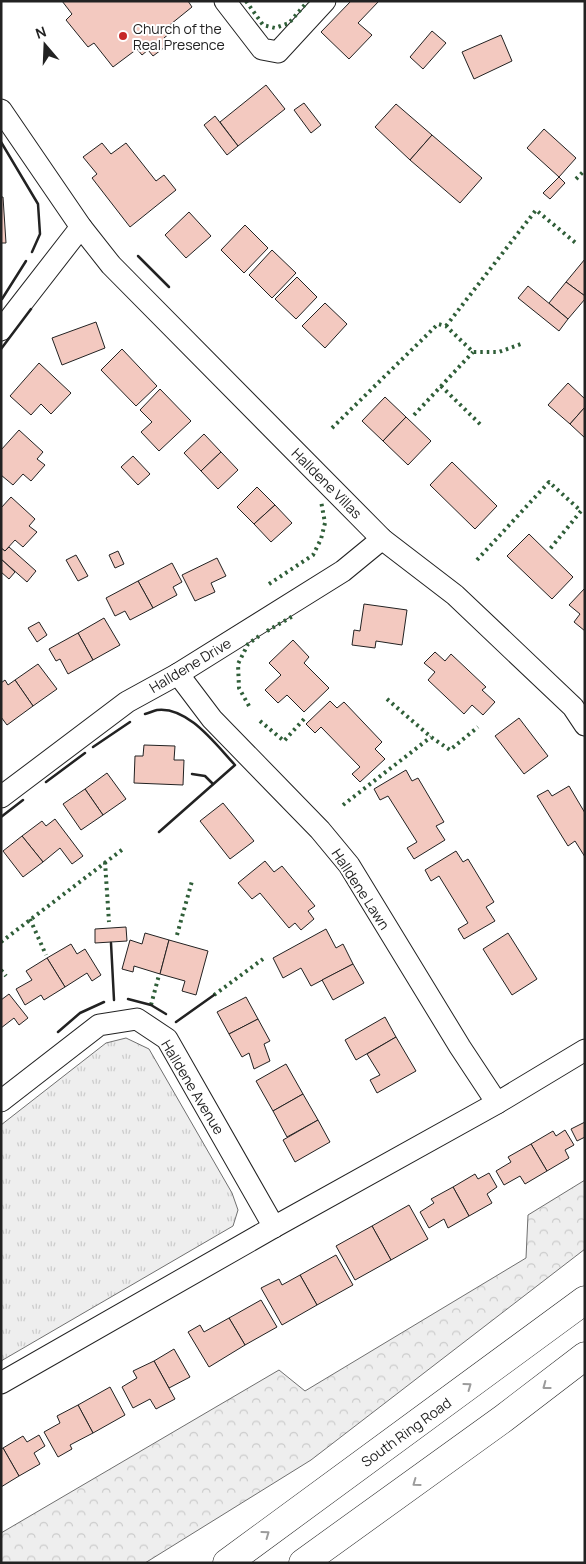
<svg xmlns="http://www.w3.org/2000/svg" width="586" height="1564" font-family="Manrope,sans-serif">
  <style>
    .forest { fill: url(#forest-crowns); stroke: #6f6f6f }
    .park { fill: url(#park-tufts); stroke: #6f6f6f }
    .building { fill: #f3c9c0; stroke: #222 }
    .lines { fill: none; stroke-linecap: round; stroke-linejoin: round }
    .minor-casing { stroke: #222; stroke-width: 23 }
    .trunk-casing { stroke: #222; stroke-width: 29 }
    .minor { stroke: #fff; stroke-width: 21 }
    .trunk { stroke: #fff; stroke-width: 28 }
    .hedge { stroke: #2f5e38; stroke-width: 4; stroke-dasharray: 2.5 4; stroke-linecap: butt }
    .wall { stroke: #222; stroke-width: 2.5 }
    .oneway { stroke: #9c9c9c }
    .poi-dot { fill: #c62828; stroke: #fff; stroke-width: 2 }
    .labels { text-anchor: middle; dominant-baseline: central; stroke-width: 4; stroke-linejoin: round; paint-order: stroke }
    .poi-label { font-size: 14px; fill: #222; stroke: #fff; text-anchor: start }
    .street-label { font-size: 14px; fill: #222; stroke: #fff }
  </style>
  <defs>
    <pattern id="forest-crowns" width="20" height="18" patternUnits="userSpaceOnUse" patternTransform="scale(1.25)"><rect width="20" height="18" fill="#eee"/><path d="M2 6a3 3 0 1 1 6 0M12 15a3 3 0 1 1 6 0" fill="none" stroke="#ccc"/></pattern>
    <pattern id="park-tufts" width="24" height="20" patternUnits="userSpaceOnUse" patternTransform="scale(1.25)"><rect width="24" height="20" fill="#eee"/><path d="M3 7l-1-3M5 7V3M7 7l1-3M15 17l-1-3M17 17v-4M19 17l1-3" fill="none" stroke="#ccc"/></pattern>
  </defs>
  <rect width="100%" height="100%" fill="#fff"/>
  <path class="forest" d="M 585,1180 L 585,1249 L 311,1460 L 145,1563 L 1,1563 L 1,1533 L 279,1370 L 305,1391 L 526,1258 L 528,1215 Z"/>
  <path class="park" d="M 126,1038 L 149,1049 L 232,1193 L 238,1210 L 233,1226 L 1,1361 L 1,1125 L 106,1043 Z"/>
  <g class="building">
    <path d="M 62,1 L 188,1 L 192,7 L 166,28 L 170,33 L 164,38 L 169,44 L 153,56 L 148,50 L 142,55 L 137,49 L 113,67 L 94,43 L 88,47 L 66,20 L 72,14 Z"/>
    <path d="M 351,1 L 379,1 L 358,23 L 372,35 L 349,59 L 321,32 Z"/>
    <path d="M 432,31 L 446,43 L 423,69 L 410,57 Z"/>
    <path d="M 501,35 L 512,61 L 474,79 L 462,52 Z"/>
    <path d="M 266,85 L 285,109 L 238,146 L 220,122 Z"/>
    <path d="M 304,103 L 321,125 L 311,133 L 294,110 Z"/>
    <path d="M 396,104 L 432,135 L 410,160 L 375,127 Z"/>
    <path d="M 215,116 L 238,146 L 227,155 L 204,125 Z"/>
    <path d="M 544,129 L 576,158 L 559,177 L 527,148 Z"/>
    <path d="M 432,135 L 482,178 L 460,203 L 410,160 Z"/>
    <path d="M 102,143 L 111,154 L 126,143 L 156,181 L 164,175 L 176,190 L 130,227 L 92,178 L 97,174 L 83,157 Z"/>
    <path d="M 559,177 L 565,183 L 550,199 L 543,193 Z"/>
    <path d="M 1,197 L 3,197 L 6,243 L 1,243 Z"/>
    <path d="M 189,212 L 211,236 L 186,258 L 165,235 Z"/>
    <path d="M 245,225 L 268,248 L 244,273 L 221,250 Z"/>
    <path d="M 272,250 L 296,273 L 272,298 L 249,275 Z"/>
    <path d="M 585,259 L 585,296 L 566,282 Z"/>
    <path d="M 297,277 L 317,297 L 296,319 L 275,299 Z"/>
    <path d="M 566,282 L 585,296 L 585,299 L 568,319 L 549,303 Z"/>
    <path d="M 528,286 L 568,319 L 559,331 L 518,298 Z"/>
    <path d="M 325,303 L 347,324 L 325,348 L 302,326 Z"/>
    <path d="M 96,322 L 105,348 L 62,365 L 52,338 Z"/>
    <path d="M 122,349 L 157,386 L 136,406 L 101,370 Z"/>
    <path d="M 39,363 L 71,393 L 51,414 L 41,404 L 31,415 L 10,396 Z"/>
    <path d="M 568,383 L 585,399 L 585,407 L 570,424 L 548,405 Z"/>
    <path d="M 160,389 L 191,421 L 159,451 L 141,432 L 152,422 L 140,410 Z"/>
    <path d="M 385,397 L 406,417 L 383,441 L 362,421 Z"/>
    <path d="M 585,407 L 585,438 L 570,424 Z"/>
    <path d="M 406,417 L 431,441 L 408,465 L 383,441 Z"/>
    <path d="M 19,430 L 43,452 L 37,459 L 45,465 L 31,481 L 23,474 L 13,485 L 1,475 L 1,450 Z"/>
    <path d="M 204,434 L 221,452 L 201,471 L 184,453 Z"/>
    <path d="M 221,452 L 238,470 L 218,489 L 201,471 Z"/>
    <path d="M 133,456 L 150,474 L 138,485 L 121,467 Z"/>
    <path d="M 452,462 L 497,506 L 475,529 L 430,485 Z"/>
    <path d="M 257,487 L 275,505 L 254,524 L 237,507 Z"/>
    <path d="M 11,497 L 35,519 L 29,526 L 37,532 L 23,547 L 15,540 L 5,551 L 1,548 L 1,508 Z"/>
    <path d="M 275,505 L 292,523 L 271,542 L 254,524 Z"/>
    <path d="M 529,534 L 573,577 L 552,599 L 507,556 Z"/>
    <path d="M 9,547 L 36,571 L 27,582 L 1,559 L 1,548 L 5,551 Z"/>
    <path d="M 118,551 L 124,564 L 115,568 L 109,555 Z"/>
    <path d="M 76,555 L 88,576 L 78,581 L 66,560 Z"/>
    <path d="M 217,558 L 226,576 L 211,583 L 215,592 L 195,601 L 182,575 Z"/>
    <path d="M 1,559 L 15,572 L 9,579 L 1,572 Z"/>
    <path d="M 172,563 L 182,582 L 173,587 L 177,595 L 153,608 L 138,581 Z"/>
    <path d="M 138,581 L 153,608 L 130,620 L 125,611 L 115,616 L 106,598 Z"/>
    <path d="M 585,588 L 585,631 L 574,622 L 580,614 L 569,605 Z"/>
    <path d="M 364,604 L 407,610 L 402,645 L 376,641 L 375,648 L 352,645 L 354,630 L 360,631 Z"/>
    <path d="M 104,618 L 120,645 L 93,660 L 78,633 Z"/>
    <path d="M 39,622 L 47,635 L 37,642 L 28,628 Z"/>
    <path d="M 78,633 L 93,660 L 68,674 L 60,659 L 56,661 L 49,649 Z"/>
    <path d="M 293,640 L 309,657 L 304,663 L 329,688 L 304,712 L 287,695 L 278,703 L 265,690 L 281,675 L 269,663 Z"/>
    <path d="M 435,652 L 445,661 L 451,654 L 486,687 L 482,690 L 495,702 L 483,715 L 472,705 L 464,714 L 428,680 L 435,672 L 424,663 Z"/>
    <path d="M 38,664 L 57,689 L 33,706 L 15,680 Z"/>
    <path d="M 5,680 L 8,685 L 15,680 L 33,706 L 7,725 L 1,717 L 1,683 Z"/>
    <path d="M 330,701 L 337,708 L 344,702 L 382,742 L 375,749 L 385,759 L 360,782 L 352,774 L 360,767 L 321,727 L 315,733 L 306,724 Z"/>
    <path d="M 519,718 L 548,756 L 524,774 L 495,736 Z"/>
    <path d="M 144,745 L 175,746 L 174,760 L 184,760 L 183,785 L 134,783 L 135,756 L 143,756 Z"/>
    <path d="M 406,770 L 412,781 L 418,778 L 444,822 L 436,826 L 445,840 L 414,859 L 407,848 L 417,842 L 388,796 L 380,800 L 374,789 Z"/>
    <path d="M 107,773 L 126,799 L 103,815 L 85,789 Z"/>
    <path d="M 569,786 L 585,813 L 585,857 L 575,841 L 568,846 L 537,796 L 548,790 L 552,796 Z"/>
    <path d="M 85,789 L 103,815 L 81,830 L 63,804 Z"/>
    <path d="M 223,803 L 254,841 L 230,859 L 200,821 Z"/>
    <path d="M 55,819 L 83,856 L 72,864 L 60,848 L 43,862 L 22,836 L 42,821 L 46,826 Z"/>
    <path d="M 22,836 L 43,862 L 23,877 L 3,851 Z"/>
    <path d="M 456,851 L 463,862 L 468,859 L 494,902 L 486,907 L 495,921 L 464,939 L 458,929 L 468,923 L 439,876 L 431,881 L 425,870 Z"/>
    <path d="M 265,861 L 274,872 L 282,866 L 315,906 L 308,911 L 314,919 L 301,930 L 295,923 L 289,928 L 260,893 L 252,899 L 238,883 Z"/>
    <path d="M 126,927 L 127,941 L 95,943 L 95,929 Z"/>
    <path d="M 326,929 L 336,948 L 343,944 L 353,964 L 311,986 L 301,968 L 283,978 L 273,958 Z"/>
    <path d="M 145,933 L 169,940 L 160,974 L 134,966 L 133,972 L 122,969 L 130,940 L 142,944 Z"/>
    <path d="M 508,933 L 537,979 L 512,995 L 483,949 Z"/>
    <path d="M 169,940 L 208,951 L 196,995 L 182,991 L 185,981 L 160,974 Z"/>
    <path d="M 71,944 L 77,954 L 85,949 L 101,975 L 92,981 L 87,973 L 65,987 L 47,958 Z"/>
    <path d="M 47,958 L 65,987 L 44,1000 L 41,995 L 25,1005 L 16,989 L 32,980 L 26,971 Z"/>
    <path d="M 353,964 L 364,983 L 333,1000 L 322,980 Z"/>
    <path d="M 9,994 L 28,1018 L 19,1025 L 14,1018 L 1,1028 L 1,1000 Z"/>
    <path d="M 246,997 L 258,1019 L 229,1034 L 217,1012 Z"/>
    <path d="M 385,1017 L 396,1037 L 356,1060 L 345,1040 Z"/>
    <path d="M 258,1019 L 270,1041 L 264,1044 L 270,1061 L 254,1069 L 249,1053 L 242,1057 L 229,1034 Z"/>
    <path d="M 396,1037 L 416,1071 L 377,1093 L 370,1080 L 380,1075 L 367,1054 Z"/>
    <path d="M 286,1064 L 303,1094 L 273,1111 L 256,1081 Z"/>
    <path d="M 303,1094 L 318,1120 L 287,1137 L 273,1111 Z"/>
    <path d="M 318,1120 L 330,1142 L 295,1162 L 283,1140 Z"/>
    <path d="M 585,1122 L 585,1137 L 577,1141 L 571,1129 Z"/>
    <path d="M 565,1130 L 574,1145 L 565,1150 L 569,1158 L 547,1171 L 531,1144 L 553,1131 L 556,1136 Z"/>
    <path d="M 531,1144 L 547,1171 L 525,1184 L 520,1176 L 504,1185 L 496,1171 L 511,1162 L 508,1157 Z"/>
    <path d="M 489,1173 L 497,1187 L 487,1194 L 492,1203 L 469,1216 L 453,1187 L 475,1174 L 478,1179 Z"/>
    <path d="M 453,1187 L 469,1216 L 448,1228 L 444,1219 L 429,1228 L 420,1212 L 434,1203 L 431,1199 Z"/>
    <path d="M 409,1205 L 428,1239 L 391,1260 L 372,1226 Z"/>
    <path d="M 372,1226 L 391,1260 L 355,1280 L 336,1246 Z"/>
    <path d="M 336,1255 L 353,1285 L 317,1305 L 300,1275 Z"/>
    <path d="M 300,1275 L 317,1305 L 282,1325 L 261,1288 L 279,1279 L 282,1285 Z"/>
    <path d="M 261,1300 L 277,1327 L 245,1345 L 229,1318 Z"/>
    <path d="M 229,1318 L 245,1345 L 209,1367 L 188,1332 L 200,1325 L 204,1332 Z"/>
    <path d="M 174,1349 L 190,1377 L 169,1388 L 154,1361 Z"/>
    <path d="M 154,1361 L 175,1399 L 156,1409 L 150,1399 L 133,1408 L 122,1387 L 137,1378 L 133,1371 Z"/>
    <path d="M 110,1387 L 125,1415 L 93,1433 L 78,1405 Z"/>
    <path d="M 78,1405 L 93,1433 L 70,1445 L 72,1449 L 58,1457 L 44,1432 L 60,1423 L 57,1416 Z"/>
    <path d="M 39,1435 L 45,1446 L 34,1453 L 40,1464 L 19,1476 L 3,1448 L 23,1436 L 27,1442 Z"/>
    <path d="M 3,1448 L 19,1476 L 1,1487 L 1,1449 Z"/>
  </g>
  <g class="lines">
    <g class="minor-casing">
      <g id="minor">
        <path d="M 225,1 L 262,49 L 278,52 L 325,1"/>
        <path d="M 1,110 L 81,227 L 111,265 L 382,539 L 455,595 L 573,707 L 585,725"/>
        <path d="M 1,330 L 81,227"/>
        <path d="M 178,674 L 212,719 L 320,830 L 349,865 L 460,1047 L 497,1103"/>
        <path d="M 1,797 L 127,702 L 178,674 L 343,571 L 382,539"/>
        <path d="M 1,1101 L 99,1025 L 137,1019 L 167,1039 L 274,1227"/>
        <path d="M 1,1383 L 274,1227 L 497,1103 L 585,1050"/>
      </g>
    </g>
    <g class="trunk-casing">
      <g id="trunk">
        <path d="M 227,1563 L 585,1300"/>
        <path d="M 303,1563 L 504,1418 L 585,1356"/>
      </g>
    </g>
    <use href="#minor" class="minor"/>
    <use href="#trunk" class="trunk"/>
    <g class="hedge">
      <path d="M 246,1 L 263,25 L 275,28 L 289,23 L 308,1"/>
      <path d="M 576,179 L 585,170"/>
      <path d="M 446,326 L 536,210 L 577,244"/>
      <path d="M 441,386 L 482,426"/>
      <path d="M 414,415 L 473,352"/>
      <path d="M 332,428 L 438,324 L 446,326 L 473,352 L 499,352 L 521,344"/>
      <path d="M 477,560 L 549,482 L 581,511 L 550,549"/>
      <path d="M 269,584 L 313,555 L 321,539 L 325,523 L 321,501"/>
      <path d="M 267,631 L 295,615"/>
      <path d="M 387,699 L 431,737 L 450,750 L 478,727"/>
      <path d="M 249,706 L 239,688 L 238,664 L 248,644 L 259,636"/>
      <path d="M 260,721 L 284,741 L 304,719"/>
      <path d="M 343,805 L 431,737"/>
      <path d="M 105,862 L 109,922"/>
      <path d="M 30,919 L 46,955"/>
      <path d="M 177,935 L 192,881"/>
      <path d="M 1,942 L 123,849"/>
      <path d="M 1,970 L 6,976"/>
      <path d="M 214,995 L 263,959"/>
      <path d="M 151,1005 L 159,975"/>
    </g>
    <g class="wall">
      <path d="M 1,142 L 38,204 L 40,234 L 32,252"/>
      <path d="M 138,256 L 169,287"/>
      <path d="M 2,299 L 26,261"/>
      <path d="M 1,349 L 31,309"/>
      <path d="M 145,714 C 149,713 153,711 157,710 C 188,706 216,745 235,765 L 159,832"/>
      <path d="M 93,747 L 130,722"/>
      <path d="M 192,774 L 205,776 L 213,784"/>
      <path d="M 46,782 L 85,753"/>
      <path d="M 1,817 L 23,800"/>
      <path d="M 111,943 L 114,1000"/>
      <path d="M 128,999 L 151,1005 L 166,1014"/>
      <path d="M 176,1022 L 214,995"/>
      <path d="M 58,1032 L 80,1013 L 104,1002"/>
    </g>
  </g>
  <defs><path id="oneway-chevron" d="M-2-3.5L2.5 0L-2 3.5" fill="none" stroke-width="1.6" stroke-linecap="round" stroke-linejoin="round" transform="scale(1.25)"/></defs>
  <g class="oneway">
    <use href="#oneway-chevron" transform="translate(468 1386) rotate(-36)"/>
    <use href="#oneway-chevron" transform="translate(546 1386) rotate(143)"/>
    <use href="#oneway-chevron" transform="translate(416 1483) rotate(144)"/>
    <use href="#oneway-chevron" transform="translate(266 1534) rotate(-36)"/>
  </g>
  <circle class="poi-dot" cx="123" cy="36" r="5"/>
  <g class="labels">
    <g class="poi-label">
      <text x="133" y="28">Church of the<tspan x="133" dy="16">Real Presence</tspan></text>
    </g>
    <g class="street-label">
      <text transform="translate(327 483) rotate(45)">Halldene Villas</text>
      <text transform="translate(190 665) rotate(-31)">Halldene Drive</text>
      <text transform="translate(361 889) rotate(57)">Halldene Lawn</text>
      <text transform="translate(193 1087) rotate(59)">Halldene Avenue</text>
      <text transform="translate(406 1432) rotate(-36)">South Ring Road</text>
    </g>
  </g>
  <rect width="586" height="1564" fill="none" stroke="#222222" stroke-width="5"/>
  <g transform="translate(45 45) rotate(341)" stroke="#ffffff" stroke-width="4" paint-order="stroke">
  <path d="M0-4L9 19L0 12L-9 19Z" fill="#222222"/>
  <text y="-8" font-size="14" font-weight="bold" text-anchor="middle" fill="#222222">N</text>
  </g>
</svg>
